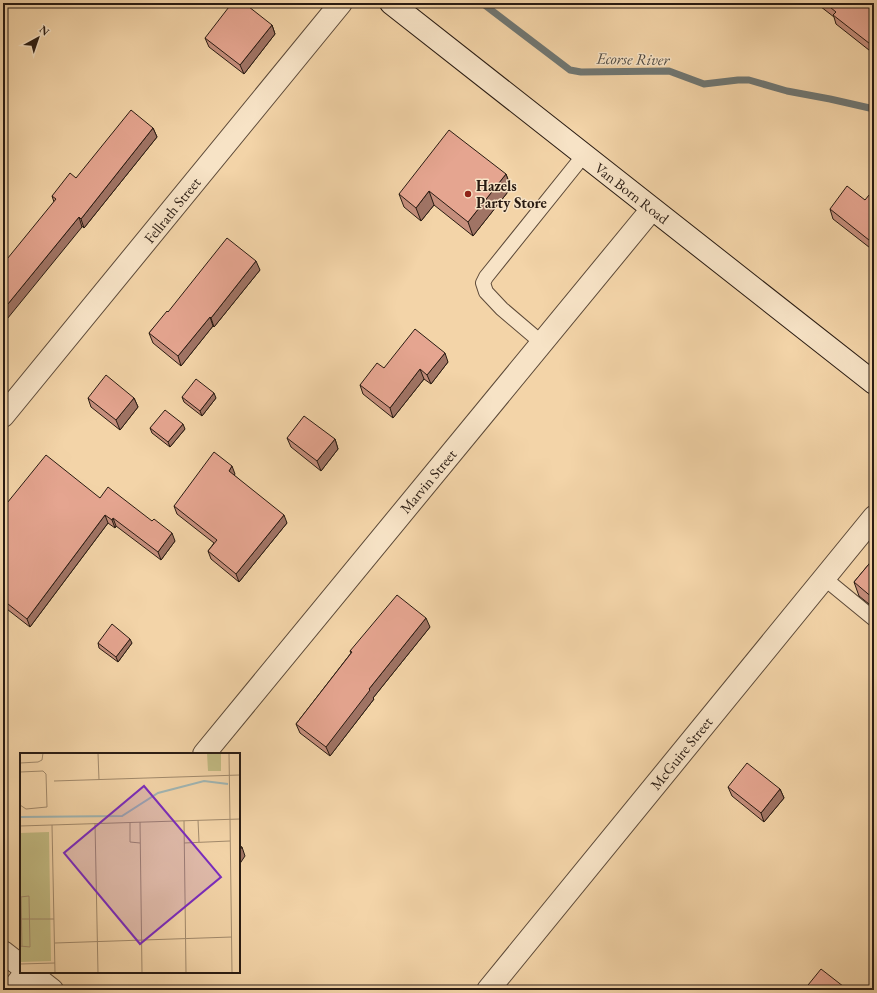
<svg xmlns="http://www.w3.org/2000/svg" width="877" height="993" font-family="'EB Garamond',serif">
  <style>
    .lines { fill: none; stroke-linecap: round; stroke-linejoin: round }
    .stream { stroke: #707773; stroke-width: 7 }
    .service-casing { stroke: #5c4938; stroke-width: 16 }
    .minor-casing { stroke: #5c4938; stroke-width: 24 }
    .secondary-casing { stroke: #291b12; stroke-width: 24 }
    .service { stroke: #f7e3c6; stroke-width: 14 }
    .minor { stroke: #f7e3c6; stroke-width: 22 }
    .secondary { stroke: #f7e3c6; stroke-width: 22 }
    .wall { fill: #c58e7c; stroke: #291b12 }
    .shaded-wall { fill: #a07465; stroke: #291b12 }
    .building { fill: #e5a590; stroke: #291b12 }
    .poi-dot { fill: #8f2418; stroke: #f7e3c6; stroke-width: 1.5 }
    .labels { text-anchor: middle; dominant-baseline: central; stroke-width: 3; stroke-linejoin: round; paint-order: stroke }
    .poi-label { font-size: 15px; font-weight: bold; fill: #291b12; stroke: #f7e3c6; text-anchor: start }
    .street-label { font-size: 15px; fill: #291b12; stroke: #f7e3c6 }
    .water-label { font-size: 16px; font-style: italic; fill: #4d4942; stroke: #f7e3c6 }
    .inset-river { fill: none; stroke: #a0b5b3; stroke-width: 2 }
    .inset-road { fill: none; stroke: #a28a6c; stroke-width: 1 }
    .view { fill: #7b2cbf; fill-opacity: 0.15; stroke: #7b2cbf; stroke-width: 2 }
    .inset-edge { fill: none; stroke: #291b12; stroke-width: 2 }
  </style>
  <rect width="100%" height="100%" fill="#f3d4a8"/>
  <filter id="stains"><feTurbulence type="fractalNoise" baseFrequency=".005" numOctaves="4"/><feColorMatrix values="0 0 0 0 .2 0 0 0 0 .09 0 0 0 0 .02 0 0 0 .5 -.17"/></filter>
  <radialGradient id="worn" r=".72"><stop offset=".6" stop-color="#630" stop-opacity="0"/><stop offset="1" stop-color="#630" stop-opacity=".3"/></radialGradient>
  <g class="lines">
    <path class="stream" d="M 482,3 L 570,70 L 581,72 L 669,71 L 704,84 L 738,80 L 749,80 L 787,91 L 830,99 L 874,109"/>
    <g class="service-casing">
      <g id="service">
        <path d="M 542,343 L 502,309 L 486,292 L 483,283 L 486,277 L 584,155"/>
        <path d="M 824,578 L 874,619"/>
      </g>
    </g>
    <g class="minor-casing">
      <g id="minor">
        <path d="M 3,416 L 341,3"/>
        <path d="M 204,754 L 652,209"/>
        <path d="M 3,952 L 21,966"/>
        <path d="M 29,972 L 52,990"/>
        <path d="M 12,990 L 26,972"/>
        <path d="M 488,990 L 874,517"/>
      </g>
    </g>
    <g class="secondary-casing">
      <path id="secondary" d="M 391,3 L 874,383"/>
    </g>
    <use href="#service" class="service"/>
    <use href="#minor" class="minor"/>
    <use href="#secondary" class="secondary"/>
  </g>
  <g class="wall">
    <path d="M 816,3 L 874,3 L 874,54 L 836,24 L 834,17 Z"/>
    <path d="M 272,25 L 275,34 L 244,74 L 209,47 L 205,38 Z"/>
    <path d="M 153,128 L 157,137 L 84,228 L 54,202 L 52,196 L 76,178 Z"/>
    <path d="M 506,174 L 511,188 L 473,236 L 434,205 L 421,221 L 404,207 L 399,194 Z"/>
    <path d="M 874,199 L 874,251 L 833,219 L 830,209 L 865,200 Z"/>
    <path d="M 260,270 L 214,327 L 213,326 L 181,366 L 153,343 L 149,333 L 168,312 Z"/>
    <path d="M 448,362 L 431,384 L 424,379 L 393,418 L 363,394 L 360,385 L 384,368 Z"/>
    <path d="M 182,397 L 216,398 L 202,416 L 184,402 Z"/>
    <path d="M 88,398 L 134,398 L 138,407 L 120,430 L 91,407 Z"/>
    <path d="M 150,428 L 185,429 L 170,447 L 152,433 Z"/>
    <path d="M 287,438 L 335,439 L 338,449 L 321,471 L 291,447 Z"/>
    <path d="M 235,474 L 234,475 L 287,523 L 239,582 L 211,559 L 208,551 L 214,543 L 177,514 L 174,506 Z"/>
    <path d="M 100,498 L 175,541 L 161,560 L 116,526 L 115,528 L 108,523 L 30,627 L 3,606 L 3,508 Z"/>
    <path d="M 874,558 L 874,608 L 859,596 L 854,582 Z"/>
    <path d="M 430,627 L 373,698 L 374,699 L 330,756 L 300,733 L 296,724 L 351,653 L 350,651 Z"/>
    <path d="M 98,643 L 132,643 L 118,662 L 99,648 Z"/>
    <path d="M 728,787 L 780,789 L 784,798 L 764,822 L 732,796 Z"/>
  </g>
  <g class="shaded-wall">
    <path d="M 272,25 L 275,34 L 244,74 L 240,65 Z"/>
    <path d="M 153,128 L 157,137 L 84,228 L 81,219 Z"/>
    <path d="M 506,174 L 511,188 L 473,236 L 468,222 Z"/>
    <path d="M 429,191 L 434,205 L 421,221 L 416,208 Z"/>
    <path d="M 79,217 L 82,227 L 3,324 L 3,310 Z"/>
    <path d="M 256,261 L 260,270 L 214,327 L 211,318 Z"/>
    <path d="M 210,317 L 213,326 L 181,366 L 178,356 Z"/>
    <path d="M 445,353 L 448,362 L 431,384 L 427,375 Z"/>
    <path d="M 420,369 L 424,379 L 393,418 L 390,408 Z"/>
    <path d="M 214,393 L 216,398 L 202,416 L 200,411 Z"/>
    <path d="M 134,398 L 138,407 L 120,430 L 116,420 Z"/>
    <path d="M 183,424 L 185,429 L 170,447 L 168,442 Z"/>
    <path d="M 335,439 L 338,449 L 321,471 L 317,461 Z"/>
    <path d="M 232,466 L 235,474 L 232,479 L 229,471 Z"/>
    <path d="M 105,515 L 108,523 L 30,627 L 27,619 Z"/>
    <path d="M 284,515 L 287,523 L 239,582 L 236,574 Z"/>
    <path d="M 113,518 L 116,526 L 115,528 L 112,520 Z"/>
    <path d="M 172,533 L 175,541 L 161,560 L 158,552 Z"/>
    <path d="M 426,618 L 430,627 L 373,698 L 374,699 L 330,756 L 326,747 L 369,689 Z"/>
    <path d="M 130,639 L 132,643 L 118,662 L 116,657 Z"/>
    <path d="M 780,789 L 784,798 L 764,822 L 761,813 Z"/>
    <path d="M 242,847 L 245,856 L 239,865 L 239,851 Z"/>
  </g>
  <g class="building">
    <path d="M 232,3 L 244,3 L 272,25 L 240,65 L 205,38 Z"/>
    <path d="M 825,3 L 874,3 L 874,47 L 833,15 L 836,12 Z"/>
    <path d="M 131,110 L 153,128 L 81,219 L 79,217 L 3,310 L 3,264 L 56,199 L 52,196 L 70,173 L 76,178 Z"/>
    <path d="M 449,130 L 506,174 L 468,222 L 429,191 L 416,208 L 399,194 Z"/>
    <path d="M 847,186 L 865,200 L 869,195 L 874,199 L 874,244 L 830,209 Z"/>
    <path d="M 227,238 L 256,261 L 211,318 L 210,317 L 178,356 L 149,333 L 167,311 L 168,312 Z"/>
    <path d="M 415,329 L 445,353 L 427,375 L 420,369 L 390,408 L 360,385 L 377,363 L 384,368 Z"/>
    <path d="M 106,375 L 134,398 L 116,420 L 88,398 Z"/>
    <path d="M 196,379 L 214,393 L 200,411 L 182,397 Z"/>
    <path d="M 165,410 L 183,424 L 168,442 L 150,428 Z"/>
    <path d="M 304,416 L 335,439 L 317,461 L 287,438 Z"/>
    <path d="M 214,452 L 232,466 L 229,471 L 284,515 L 236,574 L 208,551 L 217,540 L 174,506 Z"/>
    <path d="M 46,455 L 100,498 L 108,487 L 152,521 L 154,519 L 172,533 L 158,552 L 113,518 L 112,520 L 105,515 L 27,619 L 3,600 L 3,508 Z"/>
    <path d="M 874,558 L 874,599 L 854,582 Z"/>
    <path d="M 397,595 L 426,618 L 369,689 L 370,690 L 326,747 L 296,724 L 352,652 L 350,651 Z"/>
    <path d="M 112,624 L 130,639 L 116,657 L 98,643 Z"/>
    <path d="M 747,763 L 780,789 L 761,813 L 728,787 Z"/>
    <path d="M 239,845 L 242,847 L 239,851 Z"/>
    <path d="M 821,969 L 848,990 L 804,990 Z"/>
  </g>
  <circle class="poi-dot" cx="468" cy="194" r="4"/>
  <g class="labels">
    <g class="poi-label">
      <text x="476" y="185">Hazels<tspan x="476" dy="17">Party Store</tspan></text>
    </g>
    <g class="street-label">
      <text transform="translate(632 193) rotate(38)">Van Born Road</text>
      <text transform="translate(172 210) rotate(-51)">Fellrath Street</text>
      <text transform="translate(428 481) rotate(-50)">Marvin Street</text>
      <text transform="translate(681 753) rotate(-51)">McGuire Street</text>
    </g>
    <g class="water-label">
      <text transform="translate(633 59) rotate(1)">Ecorse River</text>
    </g>
  </g>
  <g transform="translate(20 753)">
    <rect width="220" height="220" fill="#f3d4a8"/>
    <path d="M 187,0 L 201,0 L 201,18 L 188,18 ZM 29,79 L 31,208 L 0,209 L 0,80 Z" fill="#c2bb83"/>
    <path class="inset-river" d="M 0,64 L 102,63 L 138,40 L 184,28 L 208,31"/>
    <path class="inset-road" d="M 78,0 L 79,27M 209,0 L 210,66M 0,10 L 18,9 L 22,7 L 23,0M 0,19 L 23,18 L 26,21 L 27,54 L 6,56 L 0,52M 34,28 L 220,22M 210,66 L 212,220M 178,67 L 179,89M 164,68 L 166,220M 110,69 L 110,89 L 120,90M 120,69 L 122,220M 75,70 L 78,220M 32,72 L 35,220M 0,73 L 220,66M 164,90 L 210,88M 0,144 L 9,143 L 10,194 L 0,193M 1,144 L 2,194M 0,166 L 34,166M 35,190 L 212,184M 0,211 L 35,210"/>
    <path class="view" d="M 124,33 L 201,124 L 120,191 L 44,100 Z"/>
    <rect width="220" height="220" class="inset-edge"/>
  </g>
  <rect width="877" height="993" fill="none" stroke="#f3d4a8" stroke-width="16"/>
  <rect x="4" y="4" width="869" height="985" fill="none" stroke="#291b12" stroke-width="2"/>
  <rect x="8" y="8" width="861" height="977" fill="none" stroke="#291b12"/>
  <g transform="translate(38 38) rotate(40)" stroke="#f7e3c6" stroke-width="3" paint-order="stroke">
  <path d="M0-3L7 15L0 10L-7 15Z" fill="#291b12"/>
  <text y="-6" font-size="11" font-weight="bold" text-anchor="middle" fill="#291b12">N</text>
  </g>
  <rect width="100%" height="100%" filter="url(#stains)"/>
  <rect width="100%" height="100%" fill="url(#worn)"/>
</svg>
